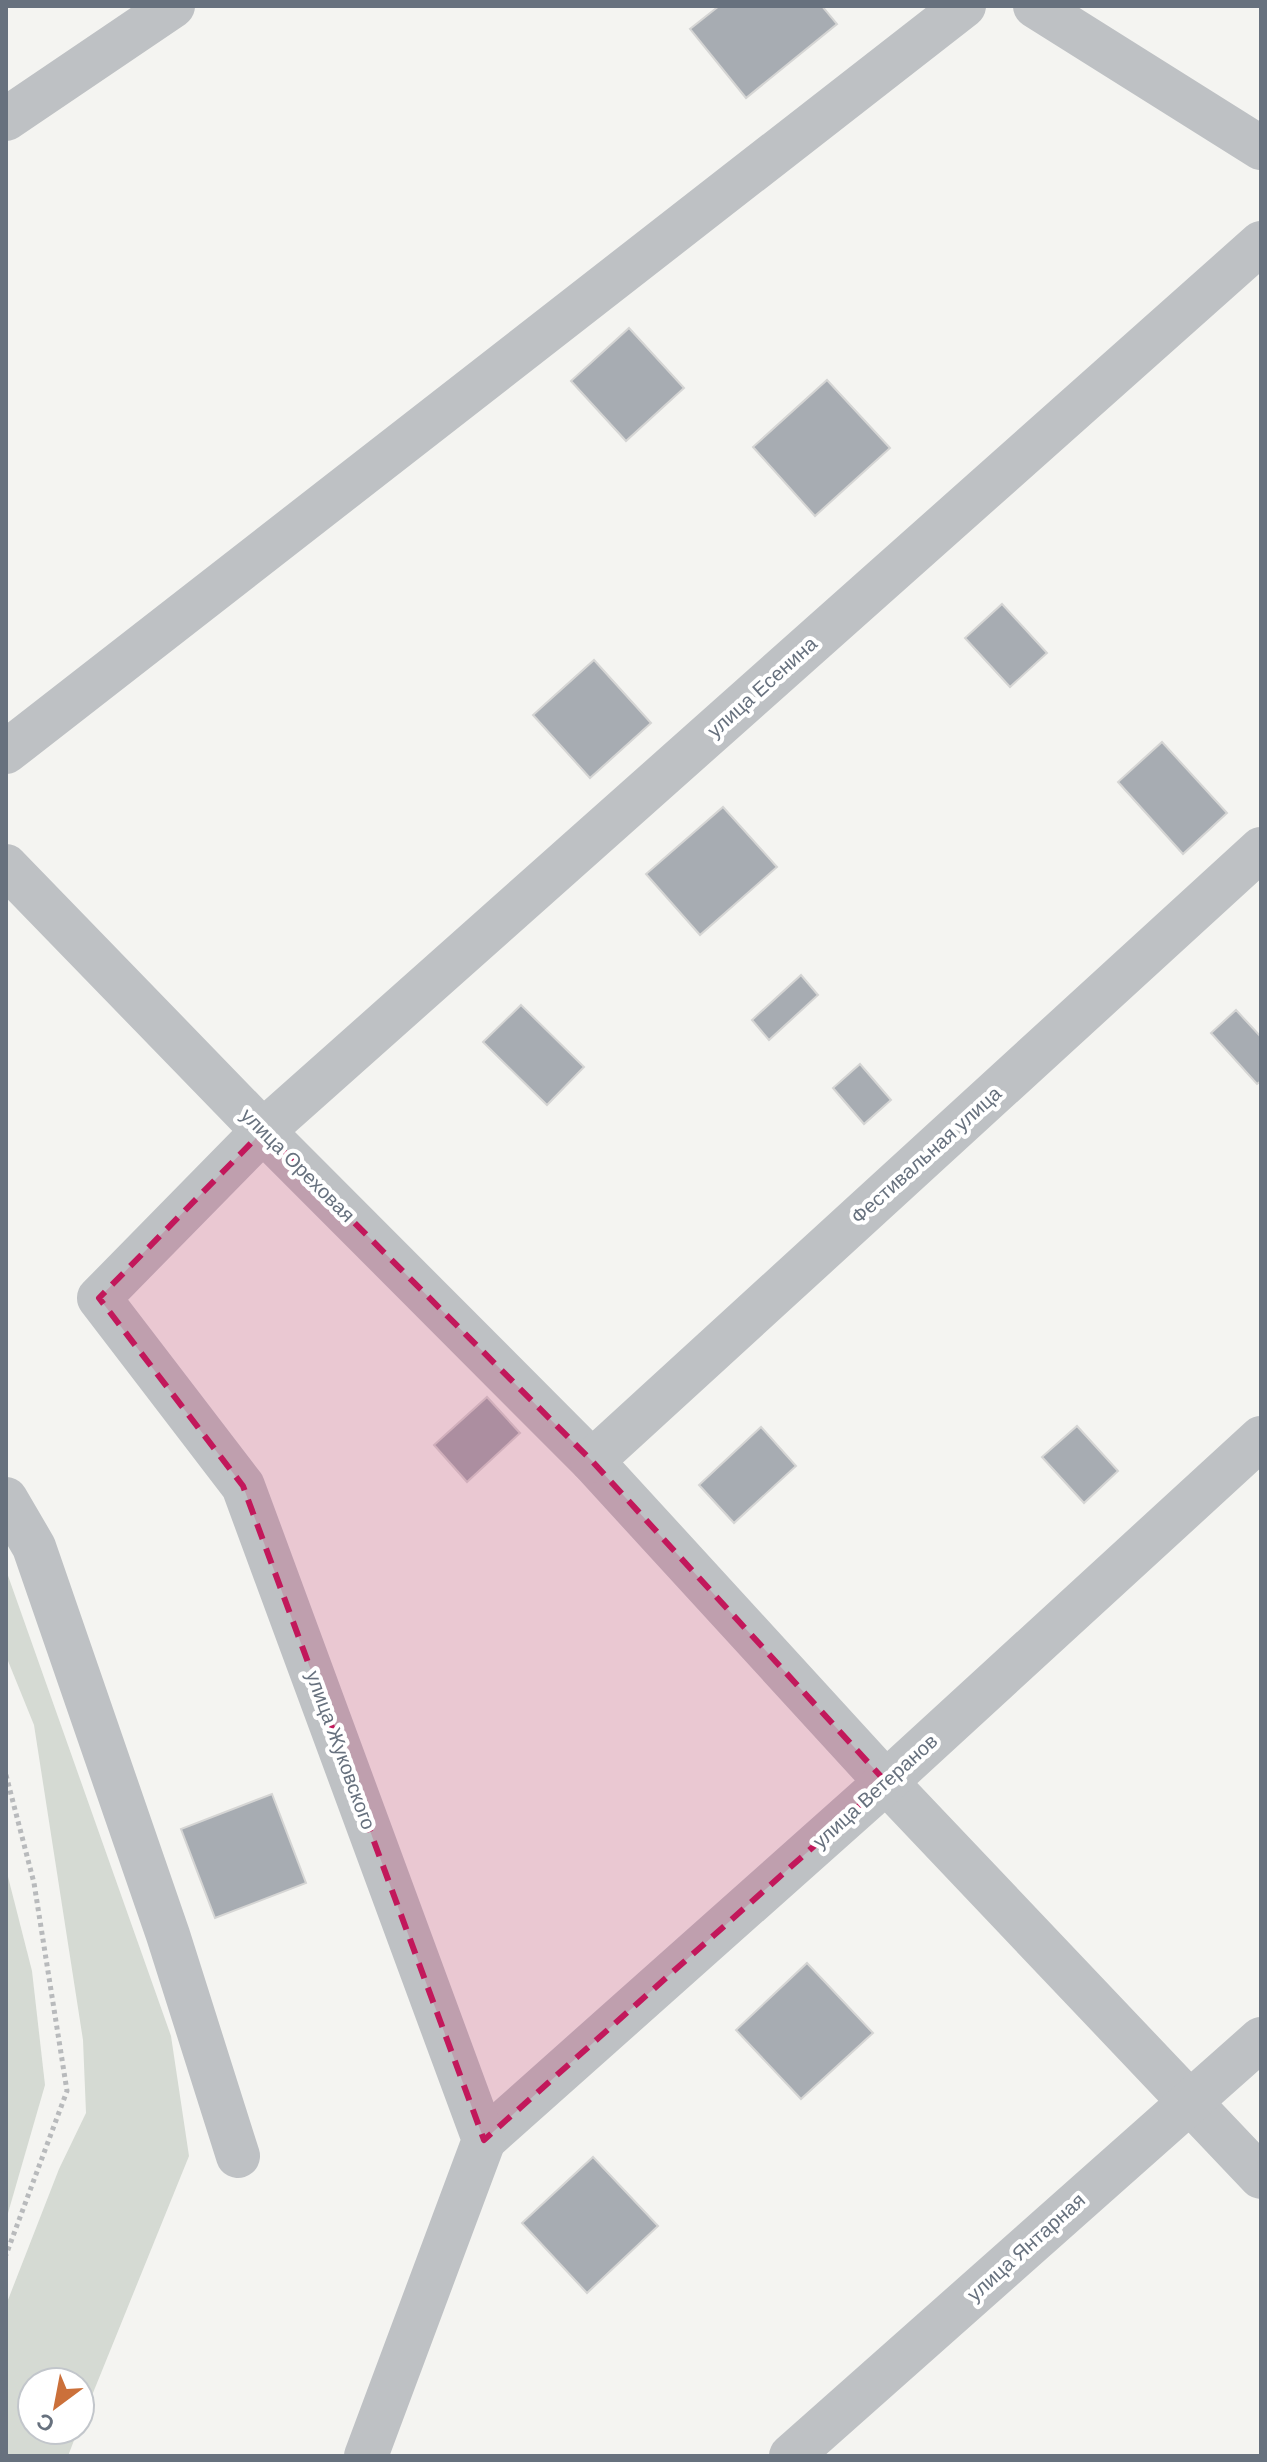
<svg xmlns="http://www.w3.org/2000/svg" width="1267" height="2462" font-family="Arial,sans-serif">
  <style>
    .green { fill: #d5dad3 }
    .building { fill: #a7acb2; stroke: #d5d5d4; stroke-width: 2 }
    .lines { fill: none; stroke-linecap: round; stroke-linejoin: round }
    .path { stroke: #b8babc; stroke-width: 5; stroke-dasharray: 4 4; stroke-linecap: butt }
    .minor { stroke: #bec1c4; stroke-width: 44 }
    .marked { fill: #c2185b; fill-opacity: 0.2; stroke: #c2185b; stroke-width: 6; stroke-dasharray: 16 10; stroke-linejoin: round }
    .labels { text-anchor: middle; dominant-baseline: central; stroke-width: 8; stroke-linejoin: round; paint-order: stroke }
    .street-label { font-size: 20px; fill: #67717e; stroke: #fff }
  </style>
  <rect width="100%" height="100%" fill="#f4f4f1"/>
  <g class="green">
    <path d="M 6,1570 L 171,2036 L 189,2156 L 80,2425 L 80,2382 L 32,2382 L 32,2430 L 78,2430 L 68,2456 L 6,2456 L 6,2305 L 59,2169 L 86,2113 L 83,2040 L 34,1725 L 6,1656 Z"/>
    <path d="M 6,1869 L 32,1971 L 45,2085 L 6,2220 Z"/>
  </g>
  <g class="building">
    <path d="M 719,6 L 822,6 L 837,24 L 746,98 L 690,29 Z"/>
    <path d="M 629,328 L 684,388 L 626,441 L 571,381 Z"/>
    <path d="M 827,380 L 890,448 L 815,516 L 753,447 Z"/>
    <path d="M 1002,604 L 1047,653 L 1010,687 L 965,638 Z"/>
    <path d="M 594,660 L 651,723 L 590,778 L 533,715 Z"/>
    <path d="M 1162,742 L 1227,813 L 1183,854 L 1118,782 Z"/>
    <path d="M 723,807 L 777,867 L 700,935 L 646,874 Z"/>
    <path d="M 801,975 L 818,995 L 769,1040 L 752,1020 Z"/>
    <path d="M 521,1005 L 584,1067 L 547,1105 L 483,1042 Z"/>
    <path d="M 1236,1010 L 1261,1037 L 1261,1081 L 1257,1084 L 1211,1033 Z"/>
    <path d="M 860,1064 L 891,1100 L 864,1124 L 833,1088 Z"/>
    <path d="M 487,1397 L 520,1433 L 467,1482 L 434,1445 Z"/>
    <path d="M 1077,1426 L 1118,1471 L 1084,1503 L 1042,1457 Z"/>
    <path d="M 761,1427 L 796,1466 L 734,1523 L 699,1485 Z"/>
    <path d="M 272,1794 L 306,1883 L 215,1918 L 181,1829 Z"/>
    <path d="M 807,1963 L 873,2033 L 801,2099 L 736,2030 Z"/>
    <path d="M 593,2157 L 658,2226 L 587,2293 L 522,2223 Z"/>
  </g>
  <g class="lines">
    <path class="path" d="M 6,1775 L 34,1883 L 67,2091 L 6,2255"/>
    <g class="minor">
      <path d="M 1035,6 L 1261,148"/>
      <path d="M 6,119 L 173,6"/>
      <path d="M 6,752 L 964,6"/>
      <path d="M 6,866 L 263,1131 L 592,1461 L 886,1782 L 1261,2177"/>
      <path d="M 592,1461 L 1261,849"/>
      <path d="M 6,1499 L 34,1547 L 168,1935 L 238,2156"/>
      <path d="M 484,2140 L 886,1782 L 1261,1438"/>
      <path d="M 366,2456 L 484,2140 L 243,1486 L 99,1298 L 263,1131 L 1261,243"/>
      <path d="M 791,2456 L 1261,2039"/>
    </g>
  </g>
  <path class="marked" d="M 263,1131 L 592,1461 L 886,1782 L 484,2140 L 243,1486 L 99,1298 Z"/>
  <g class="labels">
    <g class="street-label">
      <text transform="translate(762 687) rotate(-42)">улица Есенина</text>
      <text transform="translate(926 1155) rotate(-42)">Фестивальная улица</text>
      <text transform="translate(298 1165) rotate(45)">улица Ореховая</text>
      <text transform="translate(341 1750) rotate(70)">улица Жуковского</text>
      <text transform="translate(875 1791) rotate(-42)">улица Ветеранов</text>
      <text transform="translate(1026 2247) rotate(-42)">улица Янтарная</text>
    </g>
  </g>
  <rect width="1267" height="2462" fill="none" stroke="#67717e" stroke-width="16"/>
  <g transform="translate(56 2406) rotate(212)"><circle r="38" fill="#ffffff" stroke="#c2c6cb" stroke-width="2"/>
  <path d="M0-6L14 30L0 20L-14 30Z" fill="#cb703a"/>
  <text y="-12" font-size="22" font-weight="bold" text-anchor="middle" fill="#67717e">С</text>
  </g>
</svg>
